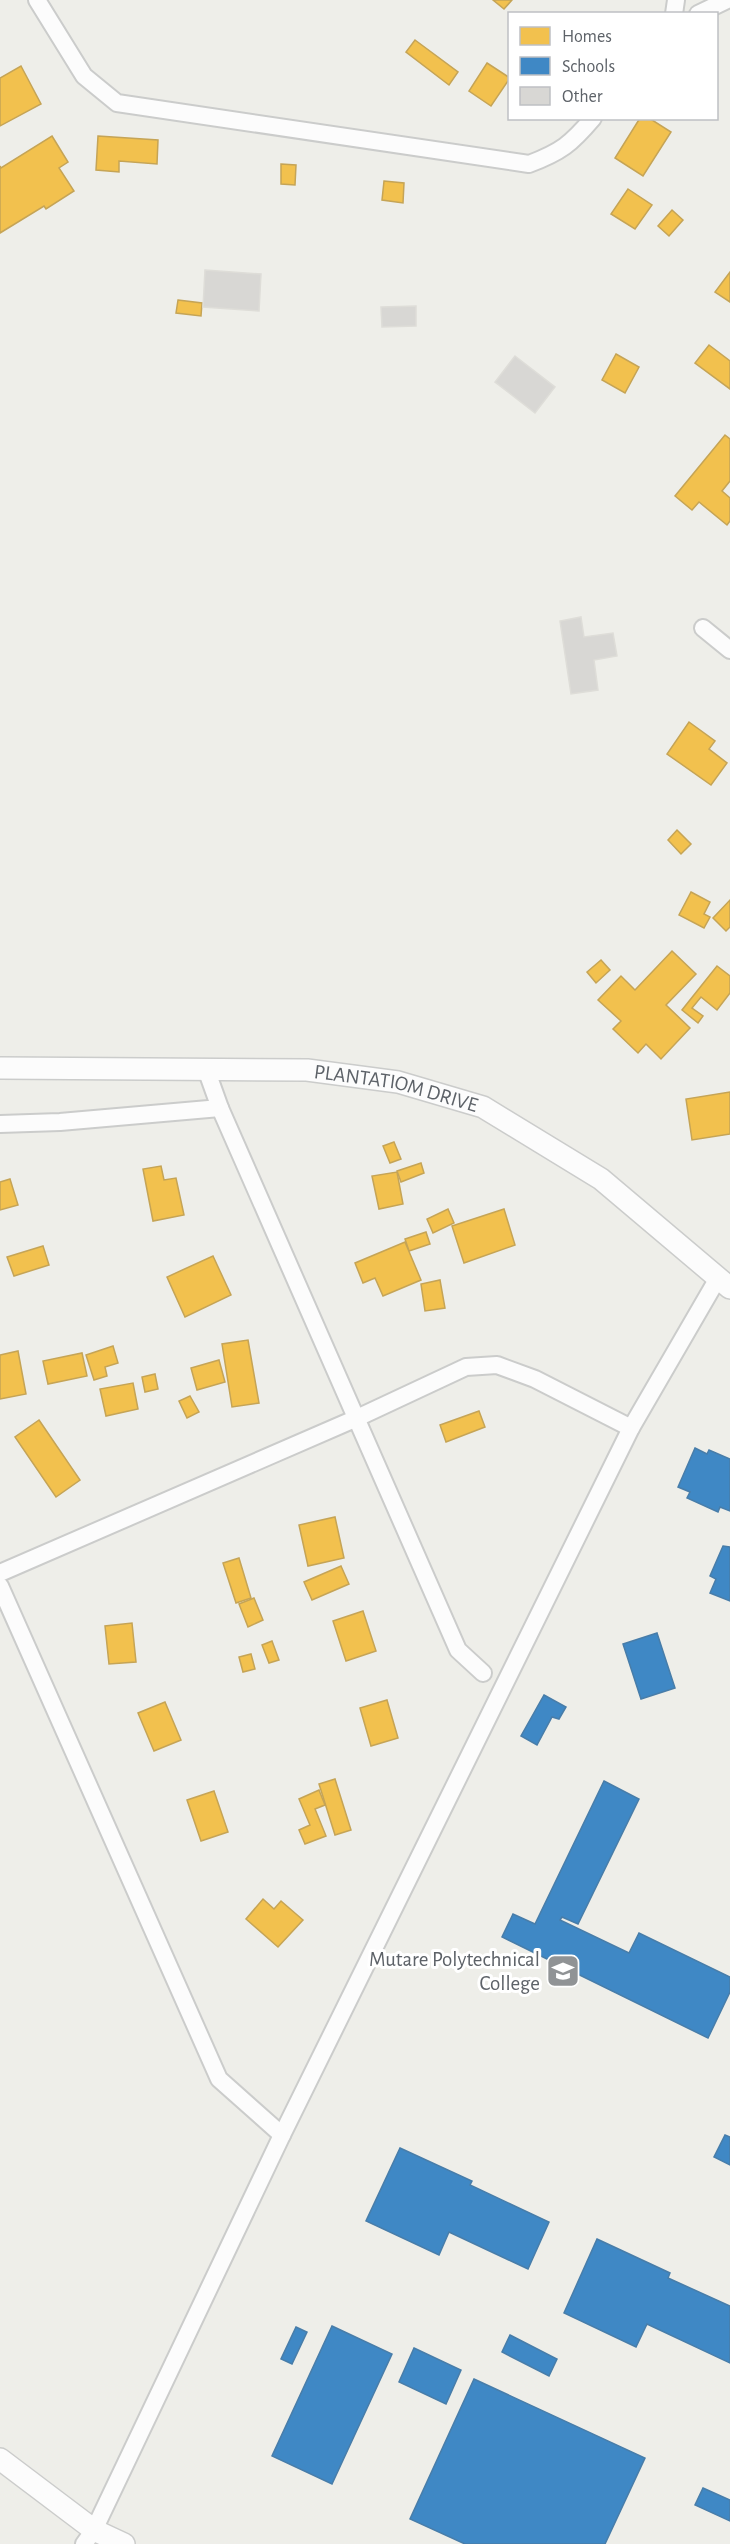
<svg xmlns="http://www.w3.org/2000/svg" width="730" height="2544" font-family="'Alegreya Sans',sans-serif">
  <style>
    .homes { fill: #f2c14e; stroke: #c5a456; stroke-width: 1.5 }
    .schools { fill: #3f88c5; stroke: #487da9; stroke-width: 1.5 }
    .building { fill: #d8d7d4; stroke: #deddd8; stroke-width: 1.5 }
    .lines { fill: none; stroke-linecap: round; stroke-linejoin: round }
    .minor-casing { stroke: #cbcccb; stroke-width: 20 }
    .tertiary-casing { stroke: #cbcccb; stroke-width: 24 }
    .minor { stroke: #fcfcfc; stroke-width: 16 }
    .tertiary { stroke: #fcfcfc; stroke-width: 21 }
    .labels { text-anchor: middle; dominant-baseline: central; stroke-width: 6; stroke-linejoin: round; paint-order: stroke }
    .street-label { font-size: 21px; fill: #5d6268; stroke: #fff }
    .poi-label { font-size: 21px; fill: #5d6268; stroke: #fff; text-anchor: end }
  </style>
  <rect width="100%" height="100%" fill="#eeeee9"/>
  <g class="homes">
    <path d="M 493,0 L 512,0 L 504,9 Z"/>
    <path d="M 415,40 L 458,72 L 449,85 L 406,52 Z"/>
    <path d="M 487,63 L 510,78 L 491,106 L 469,91 Z"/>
    <path d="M 21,66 L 41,104 L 0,126 L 0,78 Z"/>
    <path d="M 640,118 L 649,118 L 671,132 L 643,176 L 615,158 Z"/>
    <path d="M 52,136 L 68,162 L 59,168 L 74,191 L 46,209 L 44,206 L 0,233 L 0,166 L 1,168 Z"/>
    <path d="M 98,136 L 158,140 L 157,164 L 119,161 L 119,172 L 96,170 Z"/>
    <path d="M 281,164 L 296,165 L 295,185 L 281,184 Z"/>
    <path d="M 384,181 L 404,183 L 403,203 L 382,200 Z"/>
    <path d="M 628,189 L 652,205 L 635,229 L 611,214 Z"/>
    <path d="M 672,210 L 683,220 L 669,236 L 658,226 Z"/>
    <path d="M 730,272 L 730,302 L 715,292 Z"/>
    <path d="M 178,300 L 202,303 L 201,316 L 176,313 Z"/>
    <path d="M 709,345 L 730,361 L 730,389 L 695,363 Z"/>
    <path d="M 616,354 L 639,367 L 625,393 L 602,380 Z"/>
    <path d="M 725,435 L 730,439 L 730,481 L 722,491 L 730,498 L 730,521 L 727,525 L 699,502 L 692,510 L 675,496 Z"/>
    <path d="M 689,722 L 715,741 L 709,749 L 727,763 L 711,785 L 667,754 Z"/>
    <path d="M 677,830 L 691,844 L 681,854 L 668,840 Z"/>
    <path d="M 691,892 L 710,902 L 704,914 L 710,917 L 704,928 L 679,915 Z"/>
    <path d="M 730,900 L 730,927 L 726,931 L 713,918 Z"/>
    <path d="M 672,951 L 696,974 L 666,1005 L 690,1028 L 661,1059 L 646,1044 L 638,1053 L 613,1029 L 621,1021 L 598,1000 L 621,976 L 635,990 Z"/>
    <path d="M 601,960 L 610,970 L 596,983 L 587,972 Z"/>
    <path d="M 717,966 L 730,976 L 730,993 L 717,1010 L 701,997 L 692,1008 L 703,1016 L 698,1023 L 682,1010 Z"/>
    <path d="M 730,1092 L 730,1134 L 692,1140 L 686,1099 Z"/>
    <path d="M 394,1142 L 401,1159 L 390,1163 L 383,1146 Z"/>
    <path d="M 421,1163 L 424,1173 L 401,1182 L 397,1171 Z"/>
    <path d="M 161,1166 L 164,1180 L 176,1178 L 184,1215 L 153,1221 L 143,1169 Z"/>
    <path d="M 397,1172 L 403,1204 L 379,1209 L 372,1176 Z"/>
    <path d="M 10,1179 L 18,1205 L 0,1210 L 0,1182 Z"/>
    <path d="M 448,1209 L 454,1223 L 433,1233 L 427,1219 Z"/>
    <path d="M 504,1209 L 515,1245 L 464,1263 L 452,1226 Z"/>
    <path d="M 426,1232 L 430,1244 L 409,1251 L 405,1239 Z"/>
    <path d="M 405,1242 L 421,1280 L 383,1296 L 375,1278 L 363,1283 L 355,1263 Z"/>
    <path d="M 43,1246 L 49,1265 L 14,1276 L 7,1257 Z"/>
    <path d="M 213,1256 L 231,1295 L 185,1317 L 167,1277 Z"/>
    <path d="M 440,1280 L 445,1308 L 425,1311 L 421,1284 Z"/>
    <path d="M 248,1340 L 259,1403 L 232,1407 L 222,1344 Z"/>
    <path d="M 113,1346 L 118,1363 L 105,1367 L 107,1376 L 94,1380 L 86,1355 Z"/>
    <path d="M 18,1351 L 26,1394 L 0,1399 L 0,1355 Z"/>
    <path d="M 82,1353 L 87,1376 L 48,1384 L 43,1361 Z"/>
    <path d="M 219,1360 L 225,1382 L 197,1390 L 191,1368 Z"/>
    <path d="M 155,1374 L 158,1389 L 145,1392 L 142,1377 Z"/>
    <path d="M 133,1383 L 138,1409 L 106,1416 L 100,1389 Z"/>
    <path d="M 190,1396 L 199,1412 L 187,1418 L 179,1401 Z"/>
    <path d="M 479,1411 L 485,1427 L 446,1442 L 440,1425 Z"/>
    <path d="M 39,1420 L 80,1480 L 56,1497 L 15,1437 Z"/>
    <path d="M 335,1517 L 344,1558 L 308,1566 L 299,1525 Z"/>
    <path d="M 239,1558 L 251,1598 L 236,1603 L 223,1563 Z"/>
    <path d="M 341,1566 L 349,1584 L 312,1600 L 304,1582 Z"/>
    <path d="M 254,1598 L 263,1620 L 248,1627 L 239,1604 Z"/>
    <path d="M 363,1611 L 376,1651 L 346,1661 L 333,1621 Z"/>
    <path d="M 132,1623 L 136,1662 L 109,1664 L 105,1626 Z"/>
    <path d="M 272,1641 L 279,1660 L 269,1663 L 262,1645 Z"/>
    <path d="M 251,1654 L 255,1669 L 243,1672 L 239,1657 Z"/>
    <path d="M 387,1700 L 398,1738 L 371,1746 L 360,1708 Z"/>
    <path d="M 165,1702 L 181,1740 L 154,1751 L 138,1713 Z"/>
    <path d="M 335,1779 L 351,1830 L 335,1835 L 319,1784 Z"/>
    <path d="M 319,1790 L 325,1805 L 315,1809 L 326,1836 L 305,1844 L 299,1830 L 310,1825 L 299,1799 Z"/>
    <path d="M 214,1791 L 228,1832 L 201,1841 L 187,1800 Z"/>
    <path d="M 263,1899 L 274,1909 L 281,1901 L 303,1920 L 278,1947 L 246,1919 Z"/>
  </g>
  <g class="schools">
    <path d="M 695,1448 L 707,1454 L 709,1450 L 730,1459 L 730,1511 L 720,1507 L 718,1512 L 687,1498 L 690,1492 L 678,1487 Z"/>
    <path d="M 723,1546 L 730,1547 L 730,1601 L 710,1593 L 716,1579 L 710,1576 Z"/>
    <path d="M 657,1633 L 675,1688 L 641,1699 L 623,1644 Z"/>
    <path d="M 544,1695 L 566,1707 L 559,1719 L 552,1717 L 537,1745 L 521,1736 Z"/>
    <path d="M 604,1781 L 639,1799 L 578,1924 L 562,1917 L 560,1920 L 629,1953 L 639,1933 L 730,1977 L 730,1992 L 708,2038 L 502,1937 L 513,1914 L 535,1924 Z"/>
    <path d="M 725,2135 L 730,2137 L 730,2165 L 714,2157 Z"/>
    <path d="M 400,2148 L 472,2181 L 470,2185 L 549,2222 L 528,2269 L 449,2232 L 439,2255 L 366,2221 Z"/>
    <path d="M 597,2239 L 670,2273 L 668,2278 L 730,2306 L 730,2363 L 647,2324 L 636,2347 L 564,2313 Z"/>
    <path d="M 332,2326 L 392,2354 L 332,2484 L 272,2456 Z"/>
    <path d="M 296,2327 L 307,2332 L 292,2364 L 281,2359 Z"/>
    <path d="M 510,2335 L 557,2359 L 549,2376 L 502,2352 Z"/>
    <path d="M 414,2348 L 461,2370 L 446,2404 L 399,2382 Z"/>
    <path d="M 474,2379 L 645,2458 L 605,2544 L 465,2544 L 410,2519 Z"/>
    <path d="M 703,2488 L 730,2500 L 730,2521 L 695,2505 Z"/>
  </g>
  <g class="building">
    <path d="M 205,270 L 261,274 L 259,311 L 203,307 Z"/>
    <path d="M 416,306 L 416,326 L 382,327 L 381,307 Z"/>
    <path d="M 515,356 L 555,387 L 535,413 L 495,382 Z"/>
    <path d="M 581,617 L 584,637 L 613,633 L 617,656 L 594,660 L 598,690 L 571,694 L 560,621 Z"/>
  </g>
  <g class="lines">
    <g class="minor-casing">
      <g id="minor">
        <path d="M 37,0 L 84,76 L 117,103 L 529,164 C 561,152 571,144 593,118"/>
        <path d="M 674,14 L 676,0"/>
        <path d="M 698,14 L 727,0"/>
        <path d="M 703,628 L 730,650"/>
        <path d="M 220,1108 L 458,1650 L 483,1673"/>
        <path d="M 0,1124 L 60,1122 L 220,1108 L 206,1069"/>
        <path d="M 0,1573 L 357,1418 L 466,1367 L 497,1365 L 535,1379 L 631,1428"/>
        <path d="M 0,1586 L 219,2079 L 282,2135"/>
        <path d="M 84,2544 L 94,2530 L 282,2135 L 631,1428 L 718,1278"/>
      </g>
    </g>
    <g class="tertiary-casing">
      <g id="tertiary">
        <path id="s1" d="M 0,1068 L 307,1070 L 398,1082 L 483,1107 L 601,1179 L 730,1288"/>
        <path d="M 0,2459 L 94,2530 L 124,2544"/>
      </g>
    </g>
    <use href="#minor" class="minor"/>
    <use href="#tertiary" class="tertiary"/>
  </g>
  <defs>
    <g id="university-square" transform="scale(1.725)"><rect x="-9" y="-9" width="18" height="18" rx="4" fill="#909395" stroke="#fff"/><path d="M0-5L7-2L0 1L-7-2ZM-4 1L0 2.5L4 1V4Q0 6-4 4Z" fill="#fff"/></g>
  </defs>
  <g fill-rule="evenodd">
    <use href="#university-square" x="563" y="1971"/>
  </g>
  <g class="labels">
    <g class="street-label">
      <text stroke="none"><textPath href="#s1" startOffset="398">PLANTATIOM DRIVE</textPath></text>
    </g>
    <g class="poi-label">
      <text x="540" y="1959">Mutare Polytechnical<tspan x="540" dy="24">College</tspan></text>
    </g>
  </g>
  <rect x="508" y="12" width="210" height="108" fill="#ffffff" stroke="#bec0c3" stroke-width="1.5"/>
  <rect x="520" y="27" width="30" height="18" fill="#f2c14e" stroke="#bec0c3" stroke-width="1.5"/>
  <text x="562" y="42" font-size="18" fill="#5d6268">Homes</text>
  <rect x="520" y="57" width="30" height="18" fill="#3f88c5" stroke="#bec0c3" stroke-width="1.5"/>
  <text x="562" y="72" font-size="18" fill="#5d6268">Schools</text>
  <rect x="520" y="87" width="30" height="18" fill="#d8d7d4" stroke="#bec0c3" stroke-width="1.5"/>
  <text x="562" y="102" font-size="18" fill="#5d6268">Other</text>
</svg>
